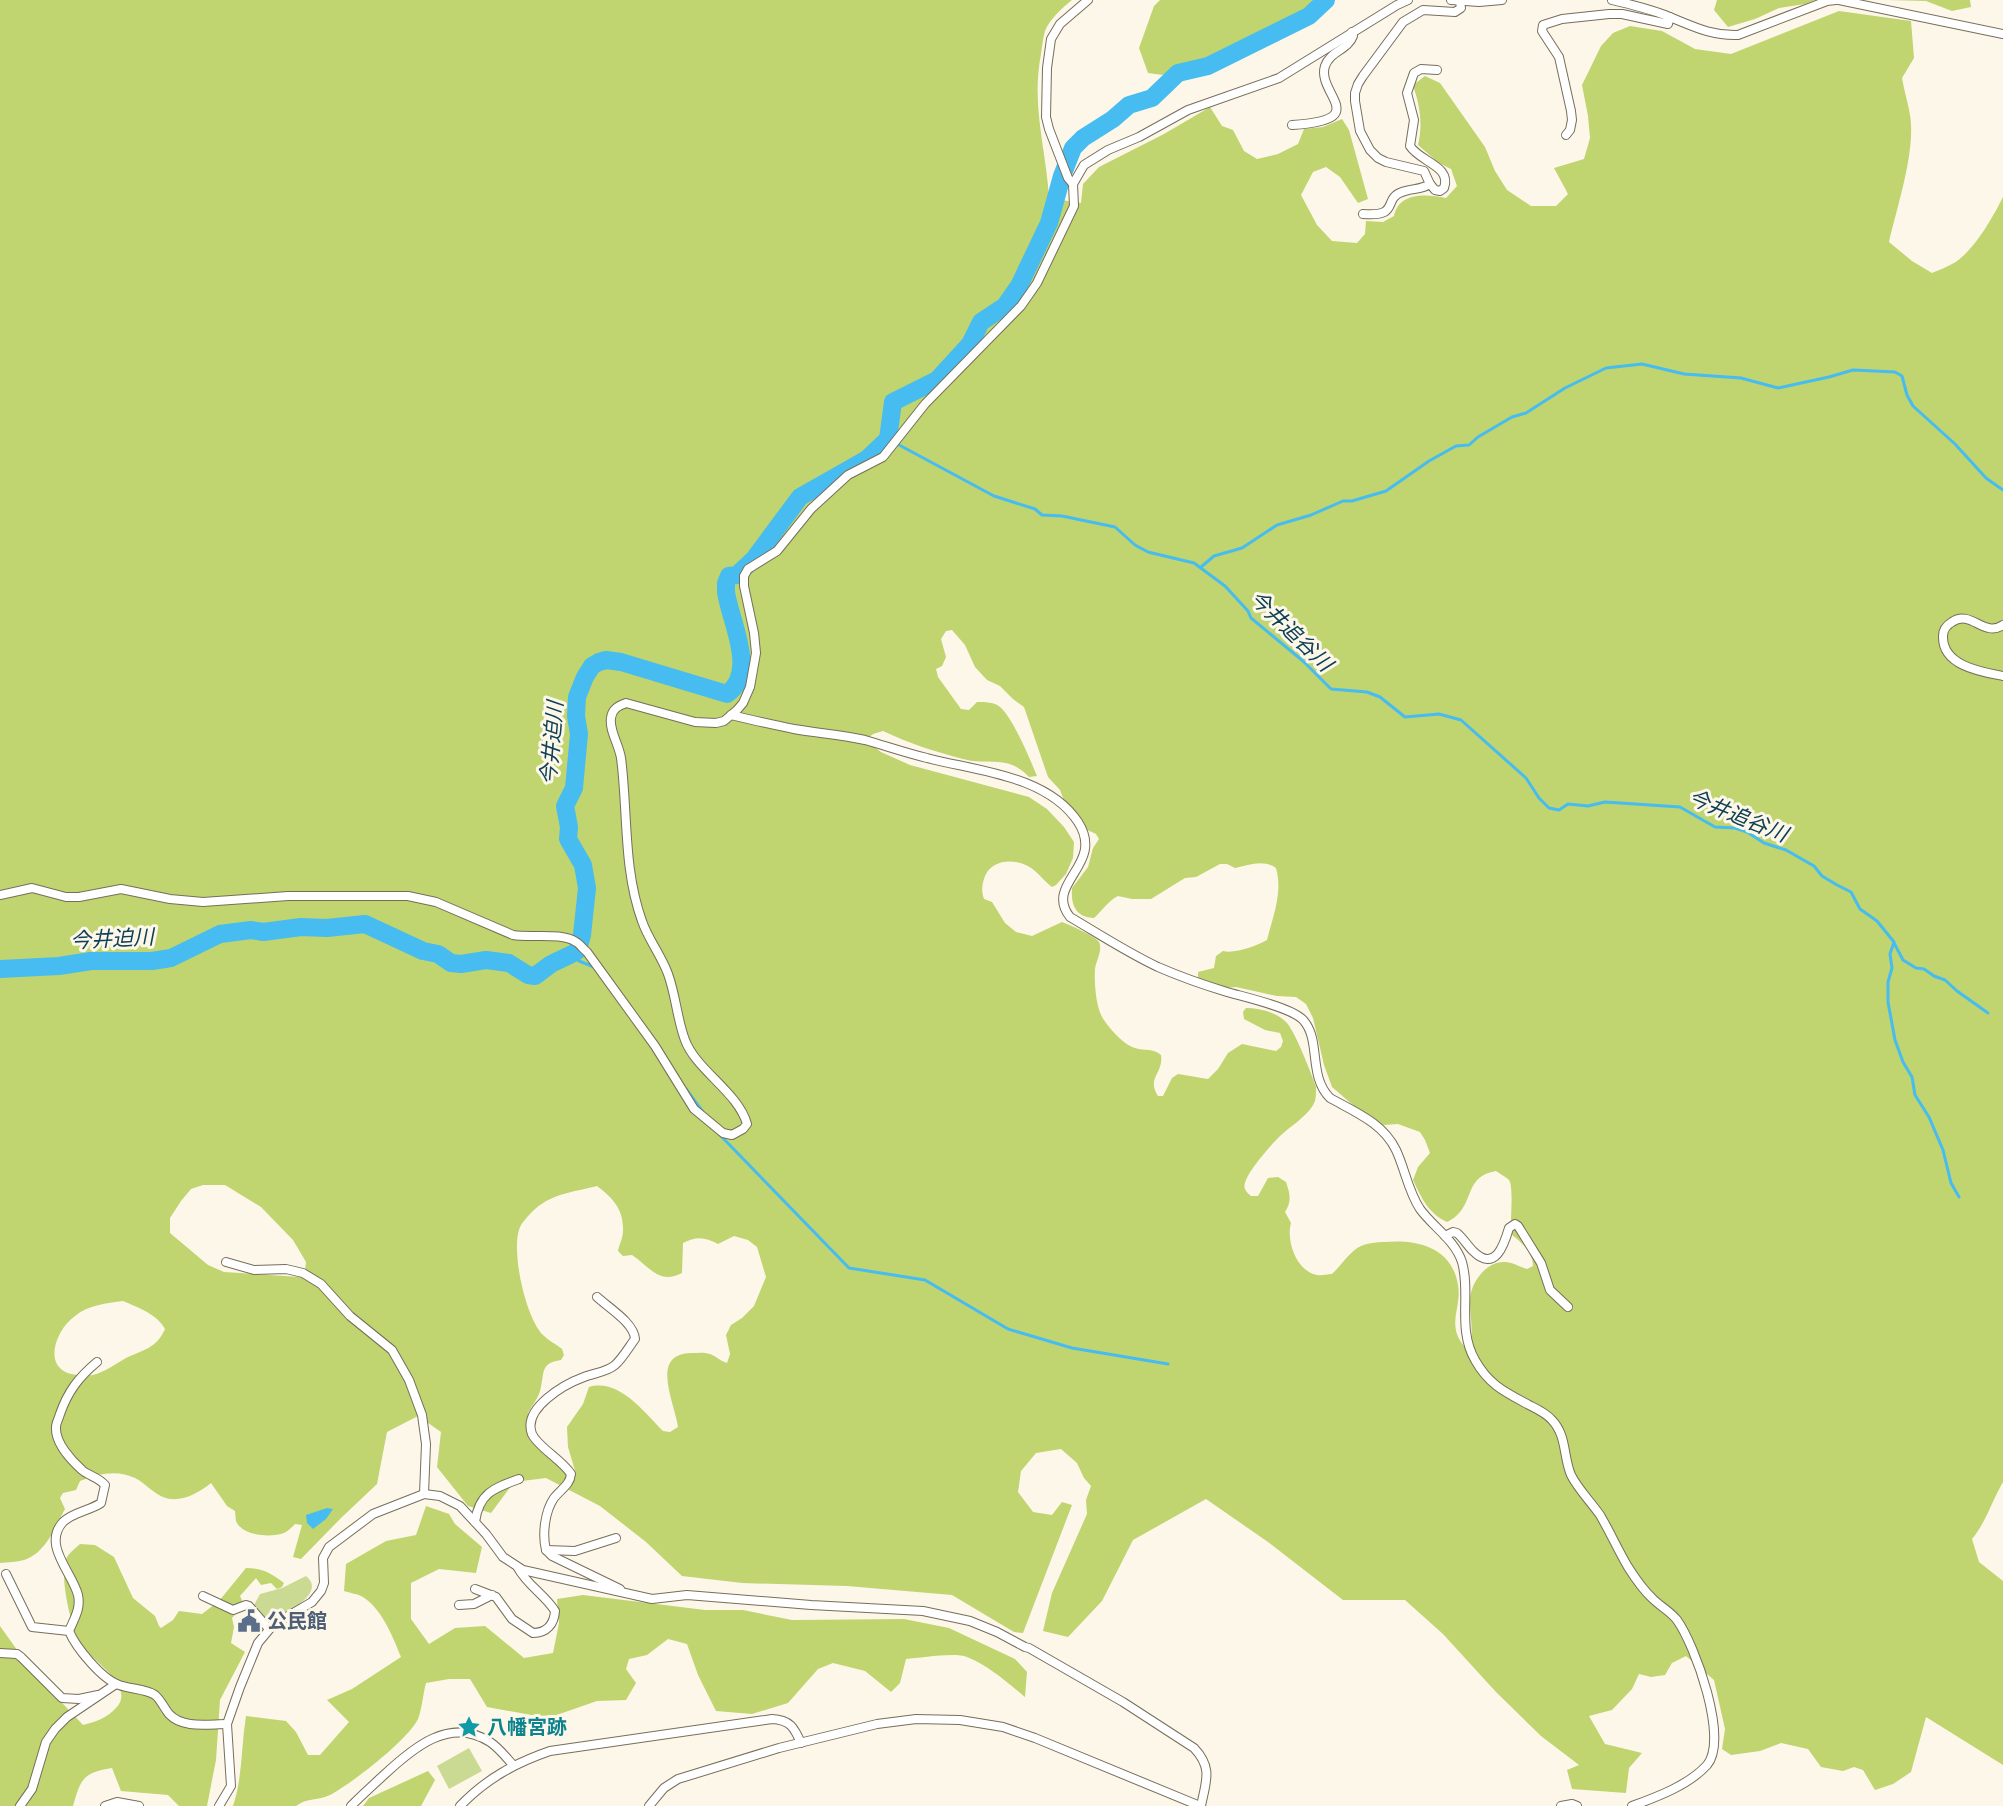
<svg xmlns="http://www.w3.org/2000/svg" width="2003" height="1806" font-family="'DejaVu Sans','Noto Sans JP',sans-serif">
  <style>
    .green { fill: #cbda92 }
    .forest { fill: #c0d46f; fill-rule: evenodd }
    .water { fill: #46bcf0 }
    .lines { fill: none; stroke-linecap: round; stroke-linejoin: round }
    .stream { stroke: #46bcf0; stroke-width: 3 }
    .river { stroke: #46bcf0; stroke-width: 18 }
    .street-casing { stroke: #776e5a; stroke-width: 10 }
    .street { stroke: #fff; stroke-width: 8 }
    .labels { text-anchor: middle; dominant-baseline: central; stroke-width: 6; stroke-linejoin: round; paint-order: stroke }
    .service-label { font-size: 20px; font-weight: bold; fill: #4e5e75; stroke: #fdf7ea; text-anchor: start }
    .culture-label { font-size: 20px; font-weight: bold; fill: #0d838f; stroke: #fdf7ea; text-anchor: start }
    .water-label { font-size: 21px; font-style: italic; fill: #0e4056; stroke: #fdf7ea }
  </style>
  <rect width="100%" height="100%" fill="#fdf7ea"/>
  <g class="green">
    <path d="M 306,1576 C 328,1594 283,1614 270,1622 L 261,1617 L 254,1605 L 260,1594 L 282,1588 Z"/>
    <path d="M 469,1748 L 482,1771 L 449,1789 L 437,1766 Z"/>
  </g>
  <g class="forest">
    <path d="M 0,0 L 1072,0 C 1063,7 1049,20 1045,31 C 1043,38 1042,47 1041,54 C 1031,106 1046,147 1049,198 L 1081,203 L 1083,184 L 1099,167 L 1164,134 L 1210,107 L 1222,126 L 1233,130 L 1244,151 L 1257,159 L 1278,154 L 1298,144 L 1304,129 L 1323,127 L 1342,119 L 1349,130 L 1368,199 L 1358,203 L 1340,177 L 1326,167 L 1313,172 L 1301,195 L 1317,225 L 1332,241 L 1357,243 L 1365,234 L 1366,221 L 1383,222 L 1394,216 C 1399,192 1426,194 1446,198 L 1457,186 L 1451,169 L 1439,163 L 1418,145 C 1423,124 1420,106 1413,85 L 1425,76 L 1440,83 L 1485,147 L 1495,171 L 1507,190 L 1531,206 L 1556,206 L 1568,194 L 1554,168 L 1584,159 L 1590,138 L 1588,116 L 1582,85 L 1601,46 L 1613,33 L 1630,26 L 1662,31 L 1695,49 L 1731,54 L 1839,11 L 1911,21 L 1914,58 L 1902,78 C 1904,90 1908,103 1910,115 C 1916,151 1897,207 1889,242 L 1912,261 L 1932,273 C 1939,270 1947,267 1954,263 C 1974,251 1993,217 2003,197 L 2003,1482 C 1992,1501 1986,1522 1972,1539 L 1979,1562 L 2003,1581 L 2003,1765 L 1926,1717 L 1911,1772 L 1893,1784 L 1875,1790 L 1863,1770 L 1854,1767 L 1843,1771 L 1821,1767 L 1808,1749 L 1781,1743 L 1760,1751 L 1731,1755 L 1722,1749 L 1725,1729 L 1714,1680 L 1686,1656 L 1672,1663 L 1665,1675 L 1651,1677 L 1639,1674 L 1632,1689 L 1612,1710 L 1589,1716 L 1605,1744 L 1642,1753 L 1629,1768 L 1626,1793 L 1572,1789 L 1567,1770 L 1579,1765 L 1541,1736 L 1496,1692 L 1443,1634 L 1405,1600 L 1343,1600 L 1268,1542 L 1206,1499 L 1133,1540 L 1102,1601 L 1068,1637 L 1043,1631 L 1052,1593 L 1087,1514 L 1086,1500 L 1091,1486 L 1084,1478 L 1077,1463 L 1061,1449 L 1036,1453 L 1021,1471 L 1018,1492 L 1033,1512 L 1052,1515 L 1062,1502 L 1072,1505 L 1023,1633 L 1014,1632 L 952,1595 L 847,1586 L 742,1583 L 682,1576 L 646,1542 L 600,1506 L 546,1478 L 514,1482 L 491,1513 L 468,1506 L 437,1467 L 441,1432 L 418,1416 L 387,1432 L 377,1484 L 341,1518 L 301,1559 L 293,1557 L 302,1525 L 295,1524 C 292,1527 288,1531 284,1533 C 271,1538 242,1536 236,1521 C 236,1520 235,1512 235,1511 L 227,1506 L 211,1483 C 199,1493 179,1504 163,1497 C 153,1493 145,1483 135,1478 C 117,1469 98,1474 80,1481 L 76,1490 L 63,1493 L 60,1498 L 65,1509 C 55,1527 46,1553 24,1560 C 17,1562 8,1562 0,1563 ZM 952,630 L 965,645 L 975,667 L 987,680 L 1000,686 L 1013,699 L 1024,707 L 1048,777 L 1060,790 L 1065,803 L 1081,827 L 1096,834 L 1099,839 L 1093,848 L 1088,867 L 1072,888 C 1071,905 1075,917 1094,918 C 1102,911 1108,901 1118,896 L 1132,899 L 1151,899 L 1185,878 L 1196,877 L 1220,864 L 1227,864 L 1235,868 C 1249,865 1263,859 1276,868 C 1283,893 1273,916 1267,940 C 1256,946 1235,954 1223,951 L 1216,956 L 1214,968 L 1198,972 L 1198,979 L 1217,989 L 1236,987 L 1277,996 L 1296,997 L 1306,1004 L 1313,1018 L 1324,1065 L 1332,1087 L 1368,1118 L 1383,1125 L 1398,1124 L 1420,1132 L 1425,1140 L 1430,1153 L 1418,1167 L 1413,1180 C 1422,1199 1428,1213 1447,1222 C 1477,1208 1461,1177 1496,1171 C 1500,1174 1506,1177 1509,1180 C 1514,1187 1510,1222 1511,1234 C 1521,1242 1533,1252 1533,1266 L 1527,1269 C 1520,1267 1512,1262 1505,1262 C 1486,1261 1470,1283 1470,1301 C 1470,1316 1473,1328 1471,1343 L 1464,1346 C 1446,1325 1462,1308 1458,1285 C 1452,1247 1417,1239 1384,1242 C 1377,1242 1368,1243 1361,1246 C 1350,1251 1341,1266 1332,1274 C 1327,1274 1321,1276 1317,1275 C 1296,1271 1286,1240 1291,1223 L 1285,1212 C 1292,1201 1290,1194 1286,1182 L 1278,1177 L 1268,1178 L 1258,1196 L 1251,1196 C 1249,1194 1246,1192 1245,1189 C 1240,1179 1271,1145 1279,1137 C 1290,1126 1309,1116 1315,1101 C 1316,1097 1316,1091 1316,1087 C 1312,1075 1294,1028 1285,1021 C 1275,1012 1259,1008 1246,1008 L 1243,1012 L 1244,1019 L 1265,1030 L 1280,1033 L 1283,1041 L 1281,1047 L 1276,1051 L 1242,1044 L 1228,1053 L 1218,1069 L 1208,1079 L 1178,1074 L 1172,1078 L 1163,1096 L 1158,1096 C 1146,1078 1164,1073 1161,1055 C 1153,1048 1145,1051 1135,1048 C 1124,1045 1110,1029 1104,1020 C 1096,1010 1094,982 1095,969 C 1096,961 1103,950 1099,942 C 1095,936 1070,925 1062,922 L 1032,936 L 1016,932 L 1005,923 L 992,902 L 984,899 C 981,891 982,884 985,876 C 993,857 1021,858 1035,871 C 1041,876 1045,882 1052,887 L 1056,885 L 1066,874 L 1073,858 L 1074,842 L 1064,827 L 1047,809 L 1029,797 L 910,765 L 881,752 L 869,743 L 868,738 L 873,734 L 883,731 C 908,743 936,752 963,759 C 989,766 1008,754 1029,777 L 1037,776 C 1030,759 1013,718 1000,707 C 994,702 986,702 977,702 L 969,710 L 961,709 L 938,677 L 936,669 L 942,666 L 946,657 L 941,639 L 946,631 ZM 203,1185 L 225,1185 L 261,1207 L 293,1240 L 306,1262 L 305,1272 L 300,1277 L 224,1272 L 208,1265 L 170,1233 L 170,1218 L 181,1201 L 191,1189 ZM 597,1186 C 613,1198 624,1210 623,1231 C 623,1238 619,1245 618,1251 L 623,1256 L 632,1255 C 650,1267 659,1285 682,1273 L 683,1243 C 696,1236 705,1237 718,1244 L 734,1236 L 748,1240 L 757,1247 L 766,1277 L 754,1306 L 742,1318 L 731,1325 L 726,1335 L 730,1354 L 727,1363 C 720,1361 716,1356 710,1354 C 704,1352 697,1353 691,1353 C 649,1354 675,1403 678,1427 L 670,1432 L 663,1431 C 644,1412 619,1378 589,1387 L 583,1404 L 567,1427 L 568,1447 L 576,1474 L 573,1478 L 569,1478 L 535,1431 L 528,1413 C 532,1406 538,1398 540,1391 C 545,1374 539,1363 561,1360 L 564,1355 L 562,1349 C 556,1344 549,1341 543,1335 C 526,1319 509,1247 521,1225 C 525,1219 534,1209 540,1205 C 556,1193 578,1191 597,1186 ZM 123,1301 C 139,1308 157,1314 165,1329 C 157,1348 143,1350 126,1358 C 116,1364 104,1372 93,1375 C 89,1376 84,1375 79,1375 C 41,1373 53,1332 75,1316 C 88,1305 107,1303 123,1301 Z"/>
    <path d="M 1160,0 L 1313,0 L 1308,11 L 1269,27 L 1198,62 L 1176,68 L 1163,75 L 1148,73 L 1139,48 L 1154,6 Z"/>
    <path d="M 1717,0 L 1815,0 L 1805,4 L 1779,8 L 1755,19 L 1728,27 L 1714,10 Z"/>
    <path d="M 1887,0 L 1970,0 L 1971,7 L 1952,11 L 1926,1 Z"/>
    <path d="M 426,1506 L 449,1514 L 455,1524 L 482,1547 L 476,1573 L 439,1569 L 411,1583 L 411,1619 L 429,1644 L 455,1628 L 485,1626 L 524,1658 L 553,1653 L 559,1623 L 557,1599 L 583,1595 L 705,1610 L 743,1610 L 792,1620 L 904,1619 L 949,1628 L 1015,1659 L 1027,1672 L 1025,1697 C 1008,1683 988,1665 967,1657 C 955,1652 920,1658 906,1659 L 900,1683 L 891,1692 L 865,1671 L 833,1663 L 818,1669 L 788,1703 L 752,1714 L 716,1711 L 698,1675 L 687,1644 L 668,1639 L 647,1655 L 629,1659 L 626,1669 L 636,1683 L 626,1700 L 597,1701 L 548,1718 L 487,1707 L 470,1679 L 449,1679 L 426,1683 C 423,1694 422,1709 418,1719 C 408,1740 351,1784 330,1795 C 318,1801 308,1797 296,1806 L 233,1806 C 243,1776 241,1746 246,1716 L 286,1721 L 296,1732 L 308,1755 L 320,1755 L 349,1722 L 327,1700 L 352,1689 L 401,1657 C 393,1637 382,1609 363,1597 C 358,1594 350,1593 344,1591 L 346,1564 L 386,1541 L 416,1535 Z"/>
    <path d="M 80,1544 L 95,1545 L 114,1557 L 133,1598 L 155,1616 L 159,1626 L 161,1628 L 173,1620 L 179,1611 L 202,1614 L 219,1601 L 246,1568 C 262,1568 271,1573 284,1583 L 282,1587 L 277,1589 L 271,1583 L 261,1585 L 256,1578 L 240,1596 L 244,1605 L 232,1618 L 234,1627 L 231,1643 L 245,1652 L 220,1700 L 216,1760 L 207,1806 L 179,1806 L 168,1795 L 121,1791 L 112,1768 C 83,1773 81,1778 73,1806 L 0,1806 L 0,1626 L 32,1671 L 83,1725 C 95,1722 107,1718 116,1708 C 137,1686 91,1661 80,1643 C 71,1628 58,1572 67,1557 C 70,1552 76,1548 80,1544 Z"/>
    <path d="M 428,1771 L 435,1780 L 421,1806 L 363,1806 L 369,1798 Z"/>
  </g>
  <path class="water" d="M 327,1508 L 333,1509 L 326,1519 L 313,1529 L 307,1523 L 306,1515 Z"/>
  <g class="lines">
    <g class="stream">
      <path d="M 888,439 L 994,496 L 1035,509 L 1042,515 L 1062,516 L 1115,527 L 1135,545 L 1148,552 L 1194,563 L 1225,586 L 1248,611 L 1251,618 L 1303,661 L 1331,689 L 1367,692 L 1380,697 L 1405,717 L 1439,714 L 1461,720 L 1526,778 L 1539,798 L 1549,808 L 1559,810 L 1568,804 L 1588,806 L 1605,802 L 1680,807 L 1715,827 L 1735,828 L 1747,832 L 1764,843 L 1786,850 L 1814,866 L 1822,876 L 1837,885 L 1851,892 L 1860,909 L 1877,921 L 1894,942 L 1890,954 L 1892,968 L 1888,982 L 1888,1002 L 1895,1040 L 1903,1062 L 1912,1077 L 1915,1095 L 1929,1117 L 1943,1150 L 1951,1183 L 1959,1197"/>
      <path d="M 1201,567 L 1214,556 L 1242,548 L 1277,525 L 1311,515 L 1343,501 L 1352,501 L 1386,491 L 1429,461 L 1456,446 L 1469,445 L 1478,437 L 1512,417 L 1526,413 L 1565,388 L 1606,368 L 1642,364 L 1684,374 L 1741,378 L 1778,388 L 1829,377 L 1853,370 L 1895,372 L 1902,376 L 1907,395 L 1913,406 L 1955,444 L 1986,478 L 2003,490"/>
      <path d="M 1894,943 L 1903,960 L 1916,968 L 1924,969 L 1934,976 L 1945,980 L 1957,991 L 1988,1013"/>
      <path d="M 574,953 L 579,961 L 594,967"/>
      <path d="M 686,1089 L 703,1112"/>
      <path d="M 720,1135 L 849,1268 L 925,1280 L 1008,1329 L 1072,1348 L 1168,1364"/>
    </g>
    <path class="river" d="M 0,969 L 59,966 L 91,961 L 152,961 L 171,958 L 220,934 L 251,930 L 263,932 L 301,927 L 327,928 L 365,924 L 423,951 L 438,954 L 451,963 L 461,964 L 486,960 L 509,963 L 528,975 L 535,976 L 551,964 L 574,953 L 578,950 L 582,935 L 587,888 L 583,865 L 568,839 L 569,827 L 565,806 L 574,788 L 579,734 L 576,716 L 577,697 L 585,677 L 592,666 L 599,662 L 606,660 L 621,662 L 727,694 C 758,672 730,621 726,592 L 726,583 L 729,576 L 737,575 L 754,559 L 800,497 L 867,459 L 888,439 L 893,402 L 937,380 L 970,344 L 981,322 L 1005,306 L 1019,286 L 1049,223 L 1062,176 L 1073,148 L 1083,138 L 1113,119 L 1129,105 L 1152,98 L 1178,73 L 1208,66 L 1309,16 L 1326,0"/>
    <g class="street-casing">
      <g id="street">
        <path d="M 1451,0 L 1479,2 L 1502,0"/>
        <path d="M 1612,0 C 1629,4 1646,8 1662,14 C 1689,24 1708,36 1738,35 L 1827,1 L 1836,0"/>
        <path d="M 1839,0 L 2003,34"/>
        <path d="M 1292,125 C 1374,120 1316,94 1325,66 C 1330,51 1348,50 1353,36 L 1352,32"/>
        <path d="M 1566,135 L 1570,130 L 1572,120 L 1571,111 L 1559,57 L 1542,31 L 1543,25 L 1562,19 L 1609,14 L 1622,14 L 1668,24 L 1670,17"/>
        <path d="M 1073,184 L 1084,165 L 1108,150 L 1139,137 L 1188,110 L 1279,78 L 1397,5 L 1408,0"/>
        <path d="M 1430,184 L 1435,190 L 1440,191 L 1444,188 C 1452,166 1420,162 1410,146 L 1414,120 L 1407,93 L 1414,73 L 1421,69 L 1437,70"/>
        <path d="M 1363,214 C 1401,217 1382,199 1402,192 C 1412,188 1421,190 1430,184 L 1424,171 L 1386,162 L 1378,158 L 1370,150 L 1360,131 L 1355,101 L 1355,93 L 1358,84 L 1363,76 L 1403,22 L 1423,10 L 1455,12 L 1461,8 L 1460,1"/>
        <path d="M 2003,625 C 1984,638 1971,609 1952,622 C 1947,625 1943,630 1943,636 C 1942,666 1982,672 2003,676"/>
        <path d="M 731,715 C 752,720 773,725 794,729 C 817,733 842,735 865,740 C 886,746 906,753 927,758 C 976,771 1047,775 1078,822 C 1106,865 1043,883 1070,917 C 1099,934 1128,953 1158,967 C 1181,977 1204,985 1227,992 C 1244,997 1294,1008 1304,1021 C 1321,1041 1308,1076 1330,1098 C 1355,1112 1383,1123 1396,1150 C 1405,1169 1408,1191 1420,1209 C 1433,1227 1455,1240 1462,1262 C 1471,1294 1457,1329 1475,1360 C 1489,1385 1505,1392 1529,1405 C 1537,1409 1546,1413 1552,1420 C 1567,1436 1563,1456 1571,1475 C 1578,1489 1591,1502 1600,1515 C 1610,1532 1618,1550 1628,1567 C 1635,1578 1643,1590 1653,1599 C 1660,1606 1671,1612 1677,1620 C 1695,1645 1729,1739 1707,1765 C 1689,1785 1657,1797 1632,1806"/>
        <path d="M 0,895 L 32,888 L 66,897 L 79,897 L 121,889 L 170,899 L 203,902 L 288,896 L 408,896 L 436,902 L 513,935 C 531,938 562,932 576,942 C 580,944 583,949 587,952 L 655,1046 L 694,1109 L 723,1133 L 732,1135 L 743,1129 L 747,1124 C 738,1092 696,1070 685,1040 C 677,1019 676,996 668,974 C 661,955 648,939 642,921 C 623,869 628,811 621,758 C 619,745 609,730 611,718 C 612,709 618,706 626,703 L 695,722 L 716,723 L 724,721 L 737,710 L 743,703 L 750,687 L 756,653 L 754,633 L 744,586 L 744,576 L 748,569 L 777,551 L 811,509 L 848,475 L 883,457 L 925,404 L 1021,306 L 1037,283 L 1074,206 L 1073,184 L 1068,178 L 1049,129 L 1046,117 L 1047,68 L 1051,39 L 1060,24 L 1088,0"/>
        <path d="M 1445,1236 L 1453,1232 L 1457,1233 C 1463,1238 1467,1245 1473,1251 C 1495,1273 1504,1245 1509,1228 L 1515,1224 L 1518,1226 L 1541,1263 L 1550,1290 L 1568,1307"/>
        <path d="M 226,1262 L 254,1270 L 286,1269 L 303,1273 L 321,1284 L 350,1316 L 392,1350 L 409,1380 L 422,1415 L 426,1444 L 424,1494"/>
        <path d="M 597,1297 C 609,1308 634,1323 635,1339 C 629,1347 622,1359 615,1365 C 607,1372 594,1373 584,1377 C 565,1384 522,1408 532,1434 C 538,1447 562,1460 571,1474 C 570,1485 561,1489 554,1498 C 545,1511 542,1534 546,1550 L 552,1556 L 620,1589"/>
        <path d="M 475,1522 C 479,1493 494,1488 519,1479"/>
        <path d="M 546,1550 L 575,1551 L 616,1538"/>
        <path d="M 6,1574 L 32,1627 L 69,1631 C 76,1648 102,1679 119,1685 C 130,1689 146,1689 155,1695 C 161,1700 164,1708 169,1714 C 183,1729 208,1724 227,1724"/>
        <path d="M 475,1589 L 496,1597 L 512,1619 L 533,1633 C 547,1633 554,1624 555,1611 C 545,1595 527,1585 518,1568"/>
        <path d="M 203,1596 L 233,1610 L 246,1605 L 249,1606 L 269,1629"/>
        <path d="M 459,1605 L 474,1604 L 492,1595"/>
        <path d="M 69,1631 C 74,1619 81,1609 78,1595 C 72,1572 42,1545 63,1522 C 73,1512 89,1511 101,1503 L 105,1485 C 98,1477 89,1476 82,1470 C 72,1461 55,1443 56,1427 C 56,1423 59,1418 60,1414 C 68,1391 79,1377 97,1362"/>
        <path d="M 0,1653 L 17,1654 L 21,1657 L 62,1698 L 79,1699 L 98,1695"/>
        <path d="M 20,1806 L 32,1789 L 46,1742 L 55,1729 L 67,1717 L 116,1684"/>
        <path d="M 105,1806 L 117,1802 L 139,1806"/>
        <path d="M 219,1806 L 231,1786 L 227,1724 L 240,1687 L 258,1643 L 273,1625 L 312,1602 L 321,1591 L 324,1583 L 323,1558 L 329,1547 L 373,1514 L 424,1494 L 440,1496 L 460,1506 L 486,1534 L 503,1557 L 523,1570 L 652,1599 L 687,1595 L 811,1605 L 923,1611 L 970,1621 L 997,1632 L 1025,1647 L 1029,1648 L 1123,1702 L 1194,1748 C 1213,1768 1206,1781 1201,1806"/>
        <path d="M 351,1806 C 362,1795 373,1785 385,1774 C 413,1748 450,1716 490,1742 C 499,1748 506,1757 513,1765"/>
        <path d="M 460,1806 C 486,1779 515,1763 550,1751 L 772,1719 C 790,1720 794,1727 801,1743"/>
        <path d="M 649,1806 L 664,1788 L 678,1779 L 779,1748 L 877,1724 L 916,1719 L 960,1720 L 1003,1727 L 1035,1738 L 1200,1806"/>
        <path d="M 1561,1806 L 1572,1804 L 1577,1806"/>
      </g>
    </g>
    <use href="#street" class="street"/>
  </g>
  <defs>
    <g id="civic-bare" transform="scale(1.8)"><path d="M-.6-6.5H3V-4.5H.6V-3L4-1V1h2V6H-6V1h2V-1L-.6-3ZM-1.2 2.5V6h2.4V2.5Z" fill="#5c6f8a" stroke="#fdf7ea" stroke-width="2.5" paint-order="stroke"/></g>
    <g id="sight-bare" transform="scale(1.8)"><path d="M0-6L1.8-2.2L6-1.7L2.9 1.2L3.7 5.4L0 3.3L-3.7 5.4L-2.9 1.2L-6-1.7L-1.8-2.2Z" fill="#0f9aa8" stroke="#fdf7ea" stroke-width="2.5" paint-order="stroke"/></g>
  </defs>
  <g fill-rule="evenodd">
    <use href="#civic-bare" x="249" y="1621"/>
    <use href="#sight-bare" x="469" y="1727"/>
  </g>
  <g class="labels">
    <g class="service-label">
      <text x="267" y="1621">公民館</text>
    </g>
    <g class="culture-label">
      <text x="487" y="1727">八幡宮跡</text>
    </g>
    <g class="water-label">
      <text transform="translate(1291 631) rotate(44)">今井追谷川</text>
      <text transform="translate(552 743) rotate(-85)">今井迫川</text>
      <text transform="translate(1738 816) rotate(22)">今井追谷川</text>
      <text transform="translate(112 939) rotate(-3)">今井迫川</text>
    </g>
  </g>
</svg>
